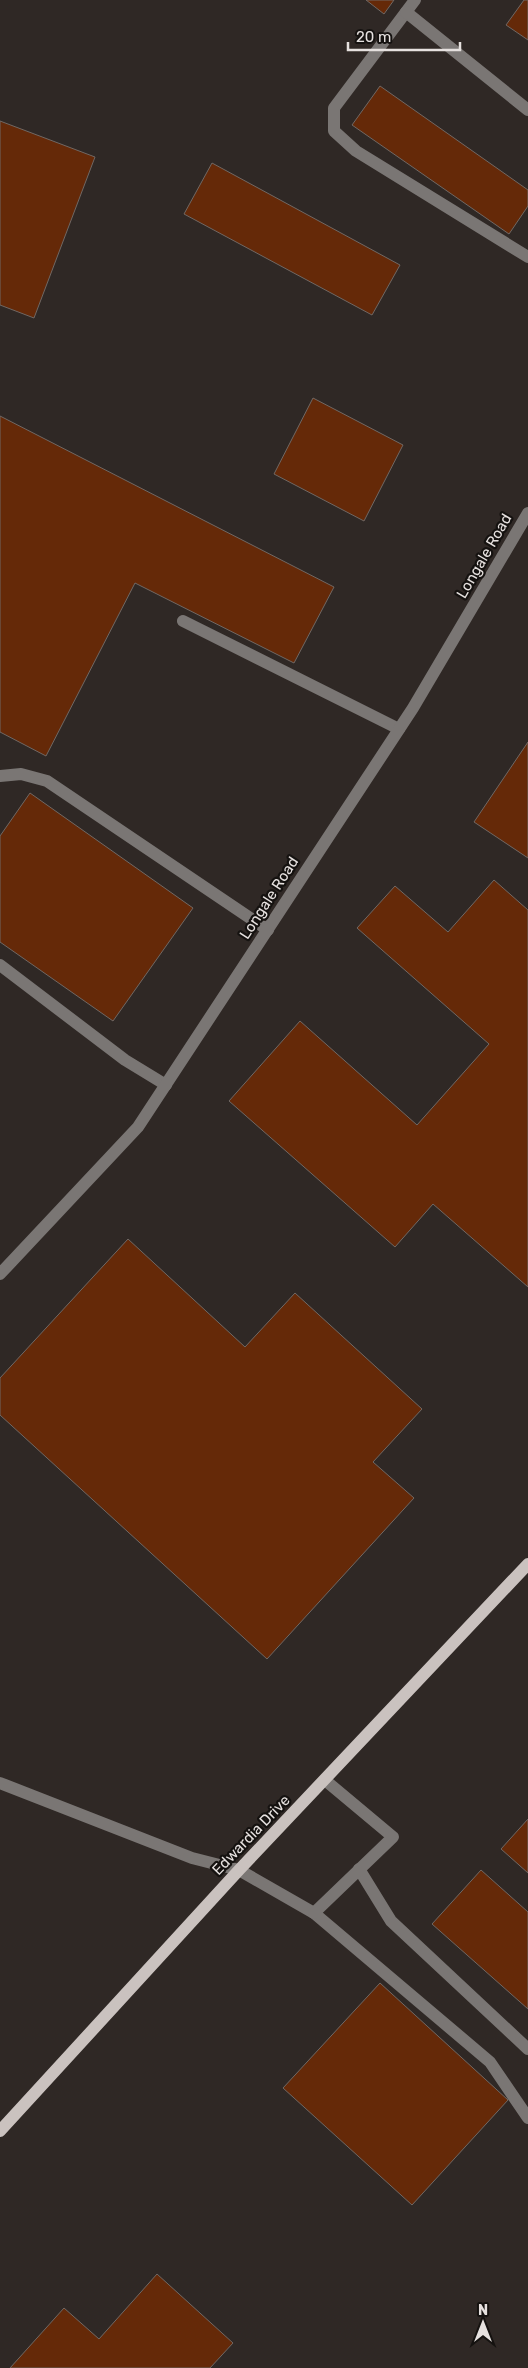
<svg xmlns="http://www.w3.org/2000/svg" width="528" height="2368" font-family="Rubik,sans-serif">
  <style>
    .building { fill: #652908; stroke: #706864 }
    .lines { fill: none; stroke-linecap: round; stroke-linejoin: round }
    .minor { stroke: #7a7674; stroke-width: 12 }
    .major { stroke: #cac2bf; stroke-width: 12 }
    .labels { text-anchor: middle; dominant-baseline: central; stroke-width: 4.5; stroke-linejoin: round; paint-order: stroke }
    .street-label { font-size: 15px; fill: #e6e1df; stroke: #151210 }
  </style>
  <rect width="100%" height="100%" fill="#2f2825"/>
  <g class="building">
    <path d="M 366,0 L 394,0 L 384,14 Z"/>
    <path d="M 524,0 L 528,0 L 528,40 L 506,25 Z"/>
    <path d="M 380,86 L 528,190 L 528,206 L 509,234 L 352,125 Z"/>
    <path d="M 0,121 L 95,157 L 34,318 L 0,305 Z"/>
    <path d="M 212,163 L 400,265 L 372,315 L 184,214 Z"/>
    <path d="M 313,398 L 403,445 L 364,521 L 274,474 Z"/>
    <path d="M 0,416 L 334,587 L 294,663 L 135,583 L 46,756 L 0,732 Z"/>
    <path d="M 528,742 L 528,858 L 474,822 Z"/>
    <path d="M 30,793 L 193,908 L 113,1021 L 0,942 L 0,836 Z"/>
    <path d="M 494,880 L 528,910 L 528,1287 L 433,1204 L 395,1247 L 229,1101 L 300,1021 L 417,1125 L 489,1044 L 357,928 L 395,886 L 448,932 Z"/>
    <path d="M 128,1239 L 245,1347 L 295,1293 L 422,1409 L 373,1462 L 414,1498 L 267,1659 L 0,1415 L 0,1378 Z"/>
    <path d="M 528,1819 L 528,1873 L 501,1849 Z"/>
    <path d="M 481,1870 L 528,1912 L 528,2009 L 432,1924 Z"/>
    <path d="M 380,1983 L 508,2100 L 412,2205 L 283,2088 Z"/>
    <path d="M 157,2274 L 233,2343 L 210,2368 L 10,2368 L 64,2308 L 99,2339 Z"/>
  </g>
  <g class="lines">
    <g class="minor">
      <path d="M 415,0 L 334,108 L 334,131 L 356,151 L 528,257"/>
      <path d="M 406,12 L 528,110"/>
      <path d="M 183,621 L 399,729"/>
      <path d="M 0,776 L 21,774 L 47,781 L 268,930"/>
      <path d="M 0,965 L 125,1060 L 166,1085"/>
      <path d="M 0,1274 L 138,1127 L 413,708 L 528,513"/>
      <path d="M 0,1783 L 192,1858 L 239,1870 L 314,1913 L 490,2062 L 528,2118"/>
      <path d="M 359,1869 L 391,1921 L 528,2049"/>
      <path d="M 314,1913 L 393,1837 L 326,1781"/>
    </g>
    <path class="major" d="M 0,2131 L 239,1870 L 528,1564"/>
  </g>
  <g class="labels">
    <g class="street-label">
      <text transform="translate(484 556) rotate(-60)">Longale Road</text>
      <text transform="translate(269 898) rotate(-57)">Longale Road</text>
      <text transform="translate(251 1835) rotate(-46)">Edwardia Drive</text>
    </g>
  </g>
  <g transform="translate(483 2323)" stroke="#151210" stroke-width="4" paint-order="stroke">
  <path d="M0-4L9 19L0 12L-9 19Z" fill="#e6e1df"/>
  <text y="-8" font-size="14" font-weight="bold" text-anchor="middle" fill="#e6e1df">N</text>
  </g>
  <path d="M348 42v8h112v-8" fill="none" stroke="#e6e1df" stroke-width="2.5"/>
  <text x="356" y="42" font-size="15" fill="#e6e1df" stroke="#151210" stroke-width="4" paint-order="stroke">20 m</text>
</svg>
